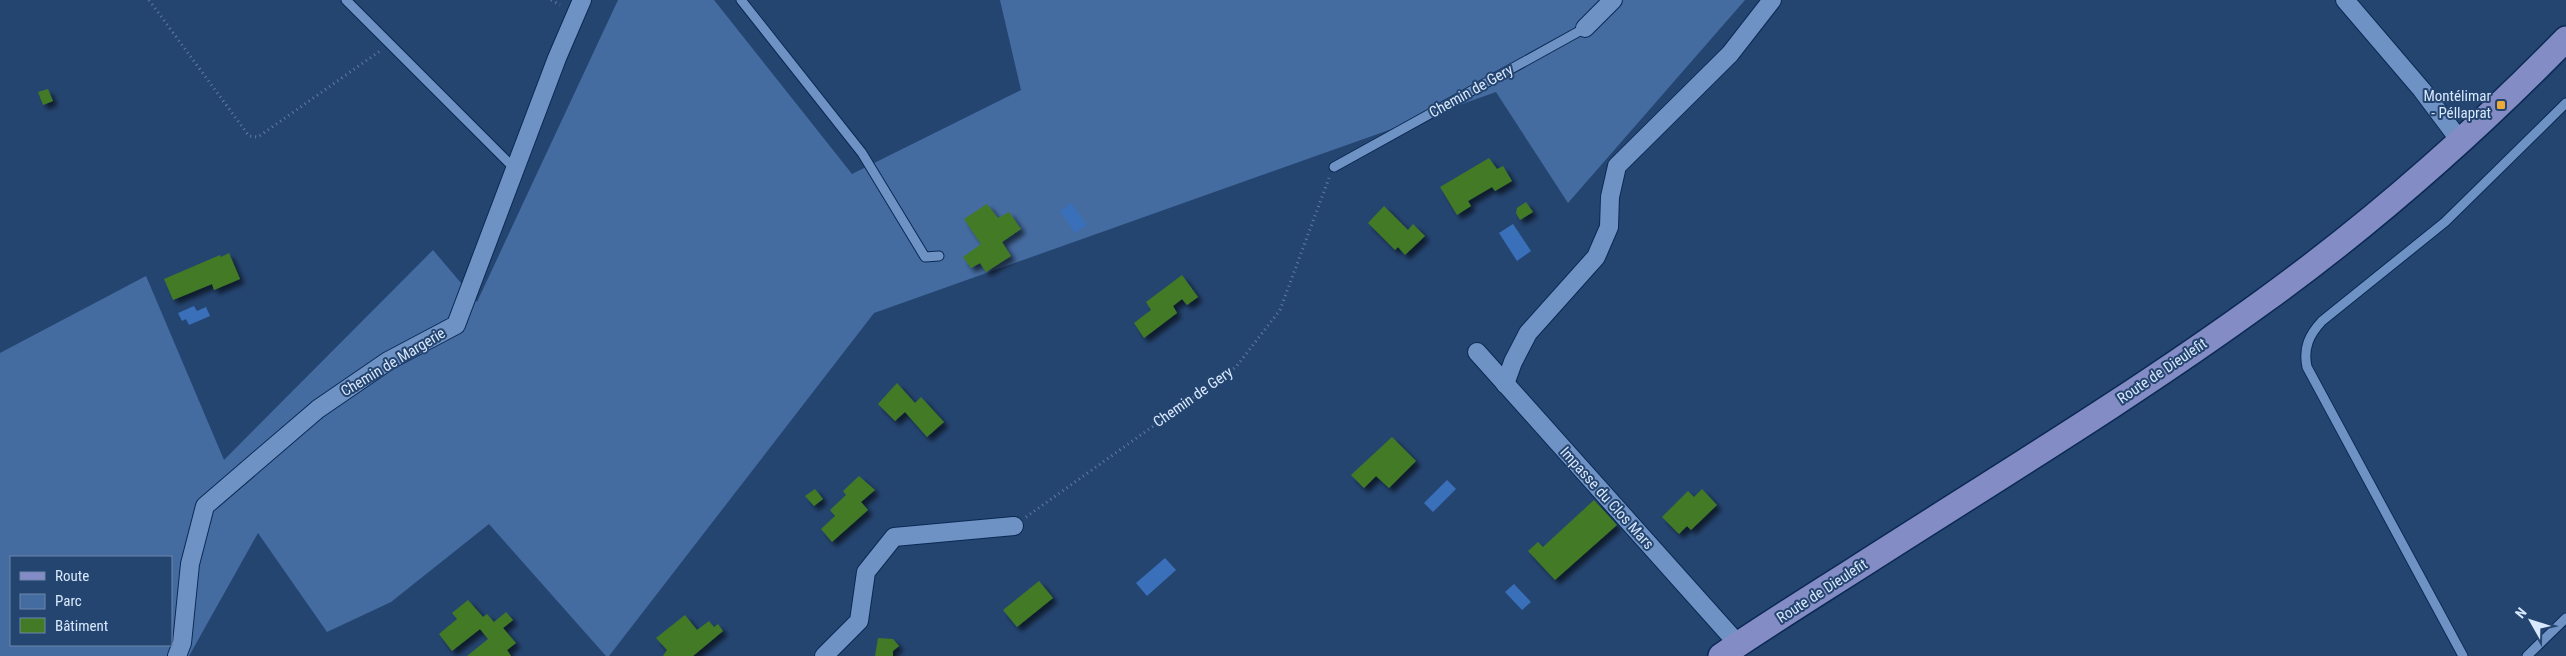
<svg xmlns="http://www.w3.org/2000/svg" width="2566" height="656" font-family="'Roboto Condensed',sans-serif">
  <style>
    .green { fill: #456ca1; fill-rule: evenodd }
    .water { fill: #3a70ba }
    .building { fill: #427a26; filter: url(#shadow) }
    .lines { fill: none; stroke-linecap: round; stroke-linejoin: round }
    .service-casing { stroke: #0a2a54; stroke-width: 11 }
    .minor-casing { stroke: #0a2a54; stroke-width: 20 }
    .secondary-casing { stroke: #0a2a54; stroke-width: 28 }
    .path { stroke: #627da1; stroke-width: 3; stroke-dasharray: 1 4; stroke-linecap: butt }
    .service { stroke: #6f92c4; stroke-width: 9 }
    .minor { stroke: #6f92c4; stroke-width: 18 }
    .secondary { stroke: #848cc5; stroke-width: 25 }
    .poi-dot { fill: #ebaa39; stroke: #254571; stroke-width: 2 }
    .labels { text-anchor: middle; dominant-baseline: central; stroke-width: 4; stroke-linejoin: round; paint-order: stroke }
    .street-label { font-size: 15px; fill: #d8e8fd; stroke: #254571 }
    .poi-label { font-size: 15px; fill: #d8e8fd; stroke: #254571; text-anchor: end }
  </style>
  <defs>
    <filter id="shadow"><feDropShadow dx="4.5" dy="4.5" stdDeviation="2.5" flood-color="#0009"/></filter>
  </defs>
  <rect width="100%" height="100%" fill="#254571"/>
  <path class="green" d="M 618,0 L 714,0 L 852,174 L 1021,90 L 1000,0 L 1745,0 L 1568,203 L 1496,92 L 874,313 L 609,656 L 606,656 L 489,524 L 391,602 L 327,632 L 258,533 L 189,656 L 0,656 L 0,353 L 146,276 L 224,460 L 433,250 L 477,302 ZM 11,557 L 171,557 L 171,645 L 11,645 Z"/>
  <g class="water">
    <path d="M 1071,203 L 1087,225 L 1075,233 L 1060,211 Z"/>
    <path d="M 1513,224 L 1531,251 L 1517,261 L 1499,233 Z"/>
    <path d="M 194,306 L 197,311 L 206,307 L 210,316 L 189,325 L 186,319 L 182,321 L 178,313 Z"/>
    <path d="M 1447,480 L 1456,489 L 1433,512 L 1424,503 Z"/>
    <path d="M 1165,558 L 1176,570 L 1147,596 L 1136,583 Z"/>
    <path d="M 1514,584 L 1531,602 L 1522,610 L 1505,592 Z"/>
  </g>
  <g class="building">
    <path d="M 48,89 L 53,101 L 43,105 L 38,92 Z"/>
    <path d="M 1489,158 L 1497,169 L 1503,166 L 1512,181 L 1495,191 L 1492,187 L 1468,201 L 1471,206 L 1457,215 L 1440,187 Z"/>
    <path d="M 1526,202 L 1533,212 L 1520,220 L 1516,213 L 1517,208 Z"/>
    <path d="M 987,204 L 998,218 L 1009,212 L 1021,229 L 1002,242 L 1011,256 L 986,272 L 980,263 L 971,268 L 963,257 L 981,244 L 964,219 Z"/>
    <path d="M 1384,206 L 1408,230 L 1413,224 L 1425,236 L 1405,255 L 1398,247 L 1395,250 L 1368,223 Z"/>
    <path d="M 229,253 L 240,279 L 214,290 L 212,284 L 173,300 L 164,279 L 220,255 L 221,257 Z"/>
    <path d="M 1182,275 L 1198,297 L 1187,305 L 1182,299 L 1173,306 L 1177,313 L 1144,338 L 1134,323 L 1151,310 L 1146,302 Z"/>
    <path d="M 897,383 L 915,403 L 921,397 L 944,422 L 927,437 L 905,412 L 895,421 L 878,404 Z"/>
    <path d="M 1392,437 L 1416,461 L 1389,488 L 1376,476 L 1364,488 L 1351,475 Z"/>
    <path d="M 859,476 L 875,490 L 861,502 L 868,510 L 832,542 L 821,529 L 835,516 L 830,510 L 846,495 L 843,491 Z"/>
    <path d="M 815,489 L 823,499 L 814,506 L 805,496 Z"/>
    <path d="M 1702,489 L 1717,505 L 1691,530 L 1687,526 L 1679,534 L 1662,517 L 1688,491 L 1694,497 Z"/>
    <path d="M 1594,500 L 1617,525 L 1555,580 L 1528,551 L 1538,542 L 1543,547 Z"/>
    <path d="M 1039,581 L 1053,598 L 1017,627 L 1003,610 Z"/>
    <path d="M 468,600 L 483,617 L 487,614 L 494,622 L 506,612 L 513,620 L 503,628 L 516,643 L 507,650 L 511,656 L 467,656 L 488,639 L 480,629 L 452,651 L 439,634 L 457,619 L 452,613 Z"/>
    <path d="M 685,615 L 697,630 L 709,621 L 714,627 L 718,624 L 723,631 L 693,656 L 663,656 L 667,650 L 656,638 Z"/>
    <path d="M 878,638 L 893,639 L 899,646 L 893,651 L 893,656 L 875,656 Z"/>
  </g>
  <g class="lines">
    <g class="service-casing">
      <g id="service">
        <path d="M 346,0 L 515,169"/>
        <path d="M 741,0 L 862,153 L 925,257 L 939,256"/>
        <path d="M 1334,167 L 1585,28"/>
        <path d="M 2463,656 L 2307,367 C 2303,348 2309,335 2322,321 L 2445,222 L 2566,103"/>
        <path d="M 2527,656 L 2566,618"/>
      </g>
    </g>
    <g class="minor-casing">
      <g id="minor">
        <path d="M 2345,0 L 2422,90 L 2461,142"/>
        <path d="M 1585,28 L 1613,0"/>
        <path d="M 1477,352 L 1738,644"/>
        <path d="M 1505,384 L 1513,362 L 1528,333 L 1596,257 L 1609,227 L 1610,197 L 1617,166 L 1730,54 L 1772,0"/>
        <path d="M 177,656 L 182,643 L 190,564 L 205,506 L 318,409 L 388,361 L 456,325 L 557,58 L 582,0"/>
        <path d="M 824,656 L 859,621 L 866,572 L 894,537 L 1014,526"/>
      </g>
    </g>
    <g class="secondary-casing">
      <path id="secondary" d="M 1721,656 C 1765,626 1810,598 1854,570 C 1991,482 2132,397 2264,301 C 2372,223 2473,134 2566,39"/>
    </g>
    <g class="path">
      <path d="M 149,0 L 249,136 L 258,137 L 380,51"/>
      <path d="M 551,0 L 560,5"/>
      <path d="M 1026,517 L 1236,367 L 1280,310 L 1329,178"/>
    </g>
    <use href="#service" class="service"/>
    <use href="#minor" class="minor"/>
    <use href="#secondary" class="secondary"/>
  </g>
  <rect class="poi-dot" x="2496" y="100" width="10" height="10" rx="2.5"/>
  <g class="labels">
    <g class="street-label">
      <text transform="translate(1471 91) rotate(-29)">Chemin de Gery</text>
      <text transform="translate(393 362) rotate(-31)">Chemin de Margerie</text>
      <text transform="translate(2162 371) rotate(-34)">Route de Dieulefit</text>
      <text transform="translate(1193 397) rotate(-35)">Chemin de Gery</text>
      <text transform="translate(1607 498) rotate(48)">Impasse du Clos Mars</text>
      <text transform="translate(1822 591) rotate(-33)">Route de Dieulefit</text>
    </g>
    <g class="poi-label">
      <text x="2491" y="96">Montélimar<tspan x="2491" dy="17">- Péllaprat</tspan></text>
    </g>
  </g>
  <rect x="10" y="556" width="162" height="90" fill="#254571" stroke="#6d86a9"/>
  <rect x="20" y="572" width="25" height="8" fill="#848cc5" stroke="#6d86a9"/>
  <text x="55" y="581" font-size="15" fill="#d8e8fd">Route</text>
  <rect x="20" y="594" width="25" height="15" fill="#456ca1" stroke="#6d86a9"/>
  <text x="55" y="606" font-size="15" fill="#d8e8fd">Parc</text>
  <rect x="20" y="618" width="25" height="15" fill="#427a26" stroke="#6d86a9"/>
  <text x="55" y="631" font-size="15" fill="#d8e8fd">Bâtiment</text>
  <g transform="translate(2531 621) rotate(309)" stroke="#254571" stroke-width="4" paint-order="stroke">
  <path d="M0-4L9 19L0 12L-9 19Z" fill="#d8e8fd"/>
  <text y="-8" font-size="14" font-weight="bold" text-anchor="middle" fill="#d8e8fd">N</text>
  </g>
</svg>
